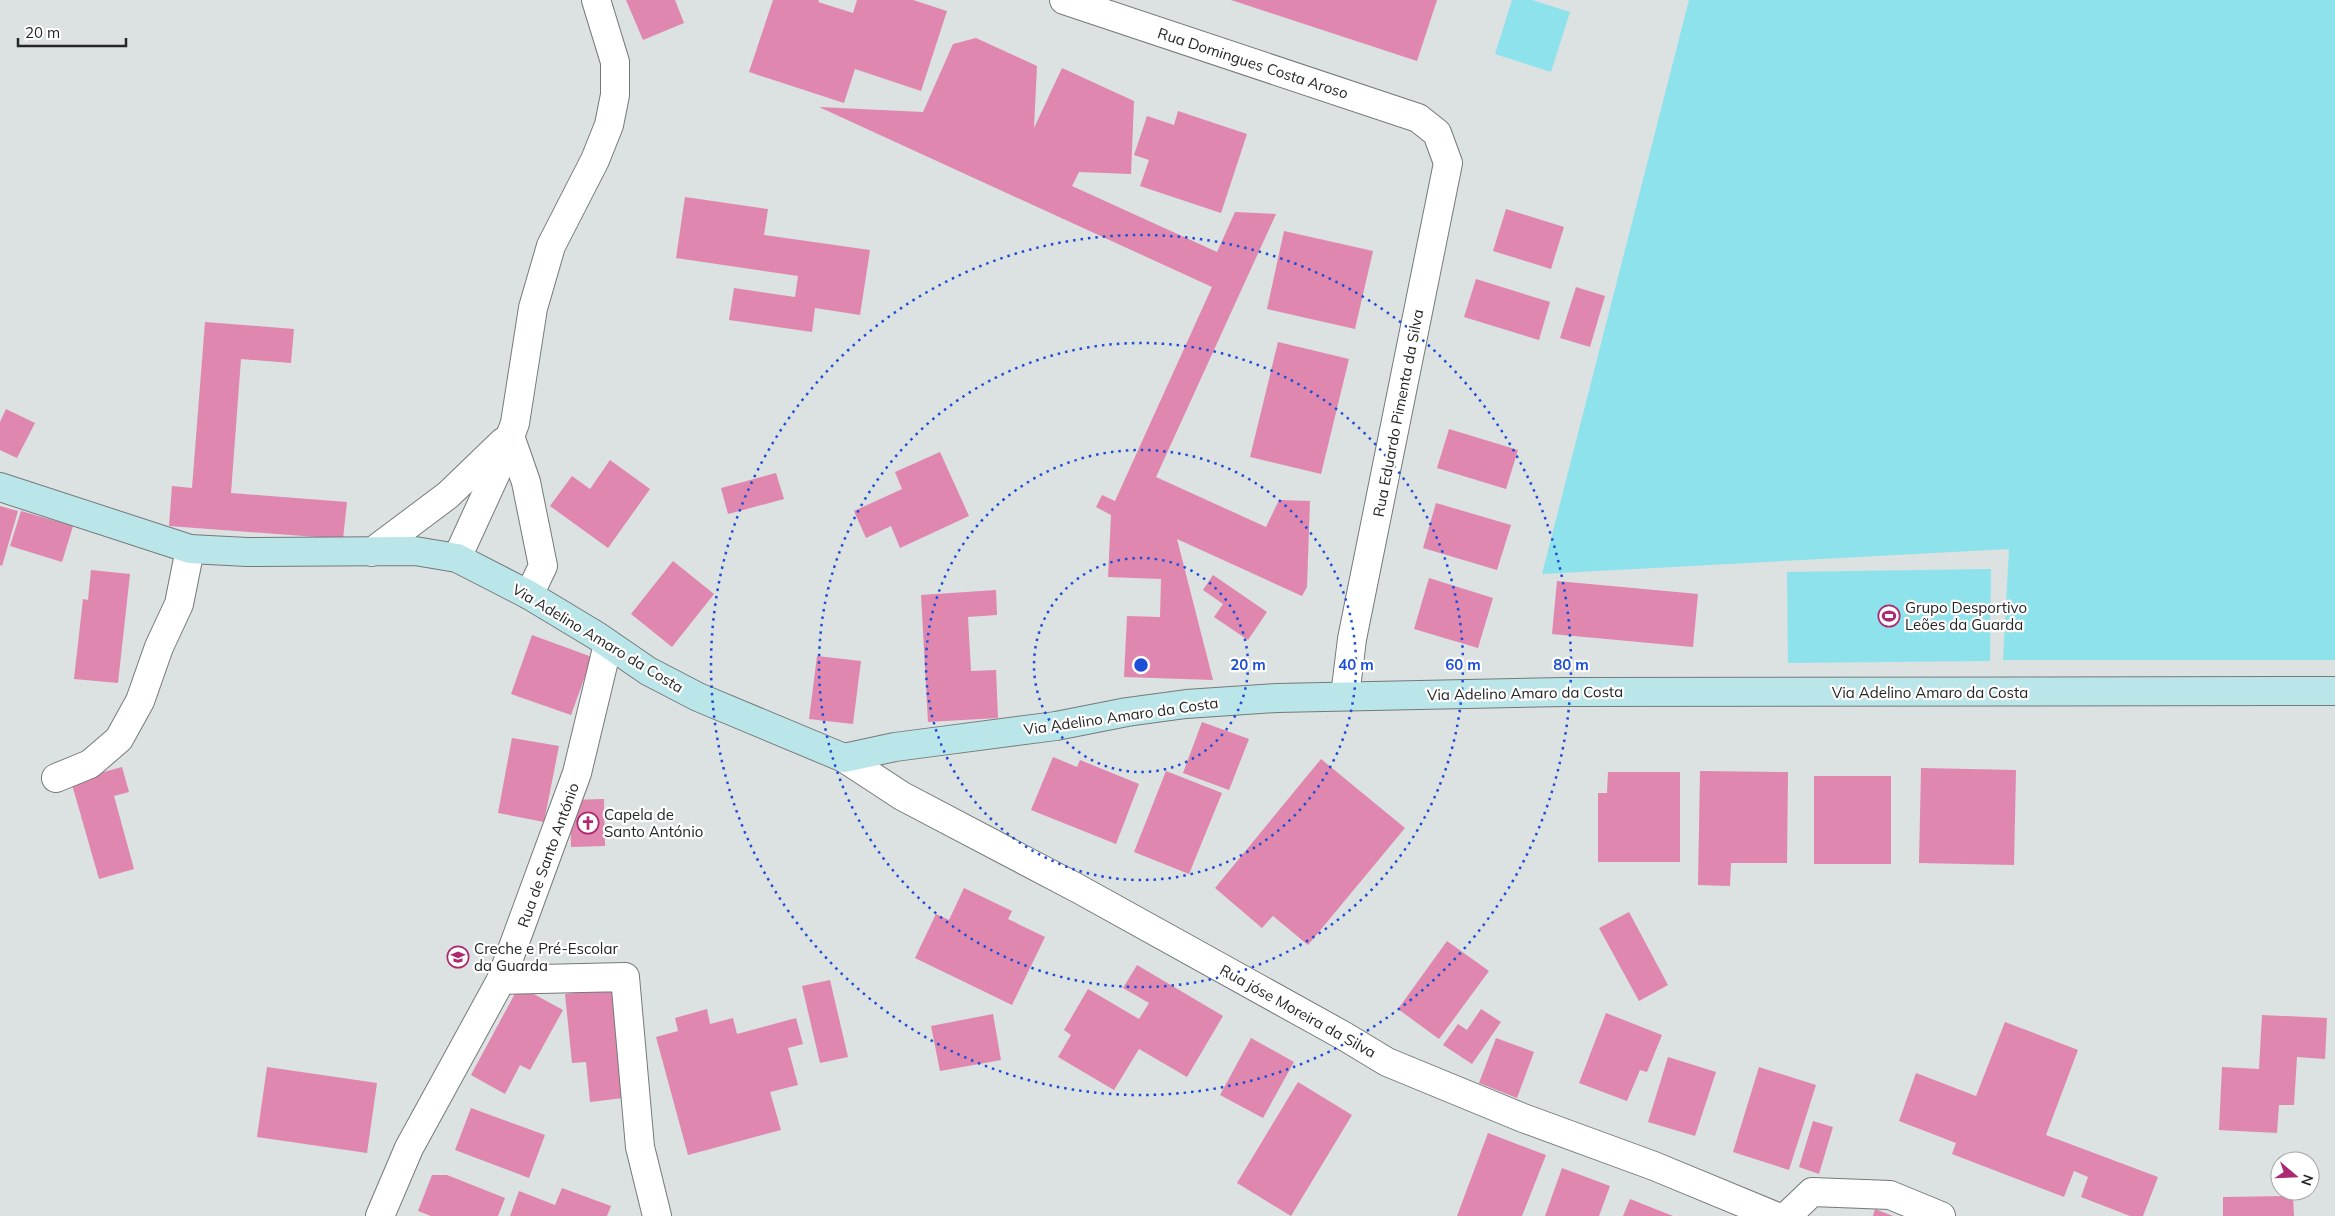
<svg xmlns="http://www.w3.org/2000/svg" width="2335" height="1216" font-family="Mulish,sans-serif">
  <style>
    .green { fill: #8de2ec }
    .building { fill: #df87af }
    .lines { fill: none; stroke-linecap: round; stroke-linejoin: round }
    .street-casing { stroke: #757979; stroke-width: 30 }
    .secondary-casing { stroke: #757979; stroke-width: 30 }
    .street { stroke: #fff; stroke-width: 28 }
    .secondary { stroke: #bae6ea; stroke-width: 28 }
    .ring { fill: none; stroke: #1d4ed8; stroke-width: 2.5; stroke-dasharray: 2.5 5 }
    .labels { text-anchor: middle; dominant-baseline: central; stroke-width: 4.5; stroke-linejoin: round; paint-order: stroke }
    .street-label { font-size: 15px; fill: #252626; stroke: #fff }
    .poi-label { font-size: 15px; fill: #252626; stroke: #fff; text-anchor: start }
    .centre { fill: #1d4ed8; stroke: #fff; stroke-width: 2.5 }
    .ring-label { font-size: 15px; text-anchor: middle; font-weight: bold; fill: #1d4ed8; stroke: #fff; stroke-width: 4.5; stroke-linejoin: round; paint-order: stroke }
  </style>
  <rect width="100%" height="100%" fill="#dce1e1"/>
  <g class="green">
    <path d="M 1512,0 L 1532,0 L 1570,12 L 1551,72 L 1495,54 Z"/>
    <path d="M 1689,0 L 2335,0 L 2335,660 L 2003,660 L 2009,549 L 1542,574 Z"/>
    <path d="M 1991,569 L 1990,661 L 1788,663 L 1787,572 Z"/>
  </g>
  <g class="building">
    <path d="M 626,0 L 675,0 L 684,23 L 643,40 Z"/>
    <path d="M 773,0 L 819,0 L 818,2 L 853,13 L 857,0 L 913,0 L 947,11 L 921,91 L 855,69 L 844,103 L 749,72 Z"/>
    <path d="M 1231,0 L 1437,0 L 1417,61 Z"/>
    <path d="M 976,38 L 1037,66 L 1034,128 L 1062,68 L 1134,101 L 1131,174 L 1079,172 L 1072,186 L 1217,252 L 1235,212 L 1276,214 L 1156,477 L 1266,527 L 1279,500 L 1310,501 L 1307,587 L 1302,596 L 1177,539 L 1213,680 L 1124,677 L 1127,616 L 1160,617 L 1161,579 L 1108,577 L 1111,515 L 1096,507 L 1102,495 L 1115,501 L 1212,287 L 819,107 L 923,112 L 953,44 Z"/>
    <path d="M 1178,111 L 1247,134 L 1221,213 L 1140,186 L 1149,160 L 1134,155 L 1147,116 L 1174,125 Z"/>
    <path d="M 685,197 L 768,209 L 764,235 L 870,250 L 860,315 L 815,308 L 812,332 L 729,320 L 734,288 L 795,297 L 798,276 L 676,258 Z"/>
    <path d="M 1506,209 L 1564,227 L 1551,269 L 1493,251 Z"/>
    <path d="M 1284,231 L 1373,251 L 1355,329 L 1267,309 Z"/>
    <path d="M 1476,279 L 1550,302 L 1539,340 L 1464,317 Z"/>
    <path d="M 1576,287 L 1605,296 L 1590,347 L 1560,338 Z"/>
    <path d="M 205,322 L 294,329 L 291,363 L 241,359 L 231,493 L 347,502 L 343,539 L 169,526 L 172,486 L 192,488 Z"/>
    <path d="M 1278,342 L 1349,359 L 1321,474 L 1250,457 Z"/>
    <path d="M 6,409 L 35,423 L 17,458 L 0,450 L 0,422 Z"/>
    <path d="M 1449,429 L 1518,450 L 1506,489 L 1437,468 Z"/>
    <path d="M 940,452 L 969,516 L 900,548 L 891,526 L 866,538 L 854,511 L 902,489 L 895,472 Z"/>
    <path d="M 610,460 L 650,489 L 608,548 L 550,506 L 572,476 L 590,489 Z"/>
    <path d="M 776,473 L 784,499 L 728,514 L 721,488 Z"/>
    <path d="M 1436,503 L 1511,525 L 1497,570 L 1423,548 Z"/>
    <path d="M 0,506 L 18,511 L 2,566 L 0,565 Z"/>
    <path d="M 21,511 L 73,526 L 62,562 L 10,546 Z"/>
    <path d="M 673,561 L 714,594 L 672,647 L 631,614 Z"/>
    <path d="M 91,570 L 130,574 L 118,683 L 74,679 L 83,599 L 88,600 Z"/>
    <path d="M 1213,575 L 1267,612 L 1248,640 L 1214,617 L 1223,604 L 1203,590 Z"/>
    <path d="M 1429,578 L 1493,598 L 1478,648 L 1414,629 Z"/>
    <path d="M 1557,581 L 1698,594 L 1693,647 L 1552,634 Z"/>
    <path d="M 996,590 L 997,615 L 968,617 L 971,671 L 996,670 L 998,718 L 928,722 L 921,595 Z"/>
    <path d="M 532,635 L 592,657 L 571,715 L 511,694 Z"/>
    <path d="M 817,656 L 861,661 L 853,724 L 809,719 Z"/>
    <path d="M 1202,722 L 1249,739 L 1229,790 L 1183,773 Z"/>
    <path d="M 512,738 L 559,746 L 544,822 L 498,813 Z"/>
    <path d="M 1053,757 L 1077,767 L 1080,760 L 1139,784 L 1116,844 L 1031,810 Z"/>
    <path d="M 1321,759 L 1405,828 L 1308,945 L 1273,916 L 1262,928 L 1215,888 Z"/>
    <path d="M 122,767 L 129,792 L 114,796 L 134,869 L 99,879 L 71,781 Z"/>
    <path d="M 1921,768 L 2016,770 L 2014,865 L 1919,863 Z"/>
    <path d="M 1166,771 L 1222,793 L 1189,874 L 1134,852 Z"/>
    <path d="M 1700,771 L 1788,772 L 1787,863 L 1731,863 L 1730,886 L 1698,885 Z"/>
    <path d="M 1608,772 L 1680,772 L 1680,862 L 1598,862 L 1598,793 L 1607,793 Z"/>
    <rect x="1814" y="776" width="77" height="88"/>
    <path d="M 604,799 L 605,846 L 571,847 L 570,800 Z"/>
    <path d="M 964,888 L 1012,911 L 1008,919 L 1045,937 L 1012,1005 L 915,958 L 936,914 L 949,920 Z"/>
    <path d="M 1629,912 L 1668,985 L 1639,1001 L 1599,928 Z"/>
    <path d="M 1447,941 L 1489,971 L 1439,1039 L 1398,1009 Z"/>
    <path d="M 1137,965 L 1223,1016 L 1187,1077 L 1139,1049 L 1114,1090 L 1058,1057 L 1071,1035 L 1064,1030 L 1088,989 L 1139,1019 L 1149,1003 L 1123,988 Z"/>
    <path d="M 830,980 L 848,1057 L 820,1063 L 802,986 Z"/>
    <path d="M 519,986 L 563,1010 L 530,1070 L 520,1065 L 505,1094 L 471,1075 Z"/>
    <path d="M 612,989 L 623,1098 L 590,1102 L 586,1062 L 572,1063 L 565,994 Z"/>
    <path d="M 707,1009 L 710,1024 L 733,1018 L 737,1034 L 796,1018 L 803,1044 L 788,1048 L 798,1085 L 770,1092 L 781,1130 L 688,1155 L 656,1037 L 678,1031 L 675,1018 Z"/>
    <path d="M 1481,1009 L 1501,1022 L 1472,1064 L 1443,1045 L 1458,1024 L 1467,1030 Z"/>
    <path d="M 1606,1013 L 1662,1035 L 1647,1072 L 1640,1070 L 1627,1101 L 1579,1083 Z"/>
    <path d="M 993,1014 L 1001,1060 L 940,1071 L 931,1026 Z"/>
    <path d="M 2262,1015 L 2327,1018 L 2325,1059 L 2297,1057 L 2294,1105 L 2279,1105 L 2277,1133 L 2219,1130 L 2222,1067 L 2259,1069 Z"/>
    <path d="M 2005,1022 L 2078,1050 L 2046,1135 L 2158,1177 L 2143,1216 L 2130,1216 L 2081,1197 L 2088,1177 L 2074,1171 L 2064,1197 L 1952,1154 L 1956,1143 L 1899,1121 L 1916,1073 L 1976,1096 Z"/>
    <path d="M 1251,1038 L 1294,1062 L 1263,1118 L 1220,1095 Z"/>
    <path d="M 1496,1038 L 1534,1052 L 1517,1098 L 1479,1083 Z"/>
    <path d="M 1668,1057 L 1716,1072 L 1695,1136 L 1648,1122 Z"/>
    <path d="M 267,1067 L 377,1083 L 367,1153 L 257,1137 Z"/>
    <path d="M 1759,1067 L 1816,1085 L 1789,1170 L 1733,1152 Z"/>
    <path d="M 1298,1082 L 1352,1115 L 1291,1216 L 1237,1183 Z"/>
    <path d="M 471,1108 L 545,1135 L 529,1178 L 455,1150 Z"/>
    <path d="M 1813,1121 L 1833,1127 L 1819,1174 L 1799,1167 Z"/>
    <path d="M 1488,1133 L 1546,1155 L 1522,1216 L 1457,1216 Z"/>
    <path d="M 1562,1168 L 1610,1186 L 1599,1216 L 1545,1216 Z"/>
    <path d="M 432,1175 L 447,1175 L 505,1198 L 498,1216 L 431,1216 L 418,1211 Z"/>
    <path d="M 562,1188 L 611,1206 L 607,1216 L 510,1216 L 519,1191 L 555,1205 Z"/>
    <path d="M 2293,1196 L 2294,1216 L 2223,1216 L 2223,1197 Z"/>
    <path d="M 1630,1199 L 1673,1216 L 1623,1216 Z"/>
    <path d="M 1875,1209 L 1893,1216 L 1873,1216 Z"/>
  </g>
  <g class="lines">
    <g class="street-casing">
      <g id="street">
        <path d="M 1064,0 L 1418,118 L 1437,133 L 1448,163 L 1352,639 L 1345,696"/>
        <path d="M 510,436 L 526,482 L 543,566 L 529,595"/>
        <path d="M 372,552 L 448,495 L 503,442"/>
        <path d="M 457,558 L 501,462 L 515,423 L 533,308 L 551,246 L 595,160 L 609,125 L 615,95 L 615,62 L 596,0"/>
        <path d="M 844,758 L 902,796 L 1077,888 L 1344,1036 L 1387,1062 L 1523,1118 L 1654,1166 L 1775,1216"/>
        <path d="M 56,778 L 90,764 L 119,739 L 140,701 L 159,647 L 179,604 L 190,549"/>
        <path d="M 501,980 L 625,977 L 640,1147 L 657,1216"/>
        <path d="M 380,1216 L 409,1148 L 501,980 L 577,773 L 608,644"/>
        <path d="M 1787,1216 L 1812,1192 L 1890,1195 L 1941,1216"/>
      </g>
    </g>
    <g class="secondary-casing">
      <path id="secondary" d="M 0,487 L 190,549 L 247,552 L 415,551 L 457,558 L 529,595 L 597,636 L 648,671 L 698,697 L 844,758 L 895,747 L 1056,726 L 1127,712 L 1186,704 L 1277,698 L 1565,692 L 2335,691"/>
    </g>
    <use href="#street" class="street"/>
    <use href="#secondary" class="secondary"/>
  </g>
  <g class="ring">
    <circle cx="1141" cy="665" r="107"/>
    <circle cx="1141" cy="665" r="215"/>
    <circle cx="1141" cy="665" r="322"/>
    <circle cx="1141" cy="665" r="430"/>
  </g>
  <defs>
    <g id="stadium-ring" transform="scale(1.125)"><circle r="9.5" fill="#fff" stroke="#ad2972" stroke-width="1.5"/><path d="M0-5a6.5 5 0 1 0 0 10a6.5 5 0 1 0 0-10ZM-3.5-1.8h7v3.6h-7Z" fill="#ad2972"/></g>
    <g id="church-ring" transform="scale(1.125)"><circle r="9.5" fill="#fff" stroke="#ad2972" stroke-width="1.5"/><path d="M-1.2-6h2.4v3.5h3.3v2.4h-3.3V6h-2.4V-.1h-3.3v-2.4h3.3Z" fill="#ad2972"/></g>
    <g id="school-ring" transform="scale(1.125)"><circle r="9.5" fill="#fff" stroke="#ad2972" stroke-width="1.5"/><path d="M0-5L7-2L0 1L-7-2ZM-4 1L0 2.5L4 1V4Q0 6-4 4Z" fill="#ad2972"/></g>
  </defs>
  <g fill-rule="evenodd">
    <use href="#stadium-ring" x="1889" y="616"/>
    <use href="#church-ring" x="588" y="823"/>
    <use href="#school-ring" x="458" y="957"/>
  </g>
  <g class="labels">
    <g class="street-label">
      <text transform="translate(1253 63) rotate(18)">Rua Domingues Costa Aroso</text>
      <text transform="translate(1398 413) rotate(-79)">Rua Eduardo Pimenta da Silva</text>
      <text transform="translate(598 638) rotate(31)">Via Adelino Amaro da Costa</text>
      <text x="1930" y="692">Via Adelino Amaro da Costa</text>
      <text transform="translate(1525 693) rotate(-1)">Via Adelino Amaro da Costa</text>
      <text transform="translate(1121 716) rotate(-8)">Via Adelino Amaro da Costa</text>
      <text transform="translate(548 855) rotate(-70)">Rua de Santo António</text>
      <text transform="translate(1298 1011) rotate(29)">Rua jóse Moreira da Silva</text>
    </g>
    <g class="poi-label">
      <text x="1905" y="607">Grupo Desportivo<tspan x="1905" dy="17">Leões da Guarda</tspan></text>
      <text x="604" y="814">Capela de<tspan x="604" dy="17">Santo António</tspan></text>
      <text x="474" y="948">Creche e Pré-Escolar<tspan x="474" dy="17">da Guarda</tspan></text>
    </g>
  </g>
  <circle cx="1141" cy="665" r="8" class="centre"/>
  <g class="ring-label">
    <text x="1248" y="670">20 m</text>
    <text x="1356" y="670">40 m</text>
    <text x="1463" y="670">60 m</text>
    <text x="1571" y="670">80 m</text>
  </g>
  <g transform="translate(2295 1176) rotate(109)"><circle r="24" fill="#ffffff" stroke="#a8a8a8"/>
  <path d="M0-4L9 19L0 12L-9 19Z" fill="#ad2972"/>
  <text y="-8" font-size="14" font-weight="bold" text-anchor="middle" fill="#252626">N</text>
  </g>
  <path d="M18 38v8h108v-8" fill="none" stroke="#252626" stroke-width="2.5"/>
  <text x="25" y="38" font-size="15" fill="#252626" stroke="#ffffff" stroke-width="4" paint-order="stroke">20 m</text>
</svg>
